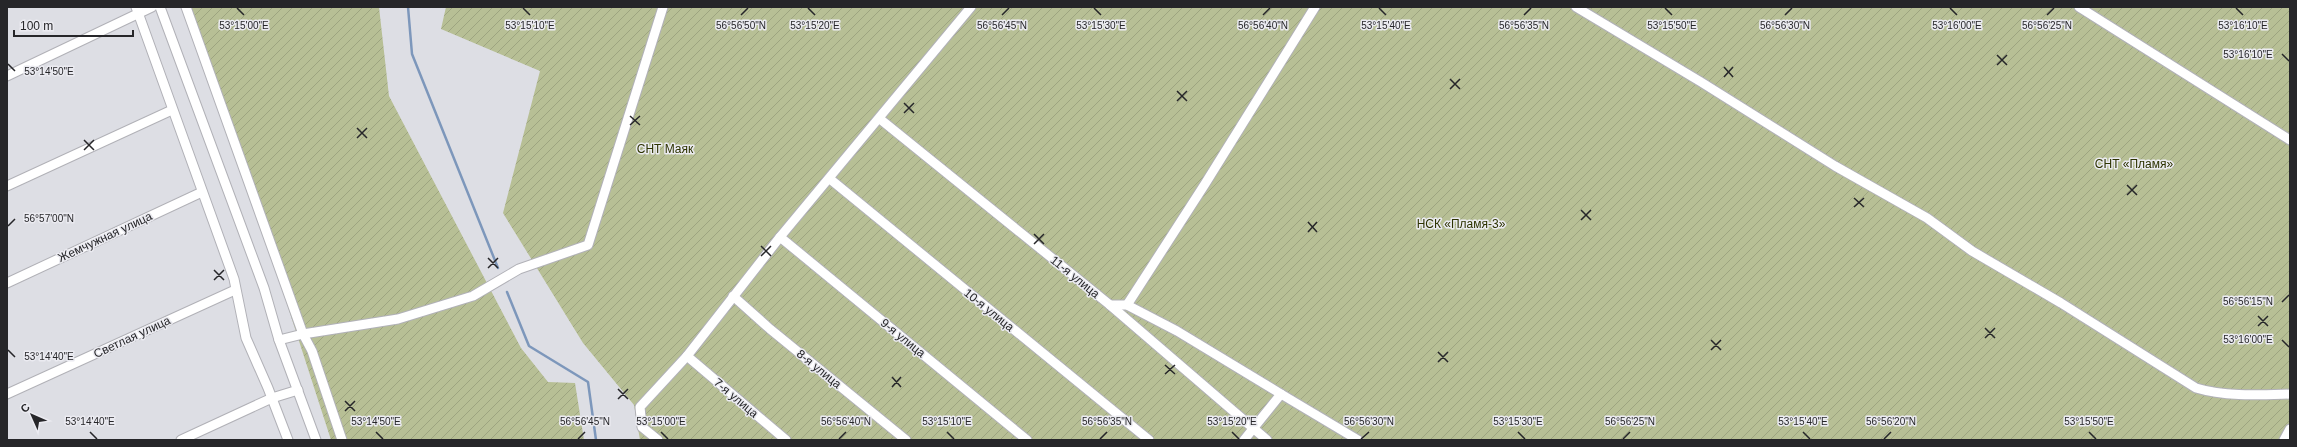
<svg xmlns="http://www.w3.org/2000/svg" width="2297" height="447" font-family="Helvetica,sans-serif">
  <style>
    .garden { fill: url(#garden-furrows) }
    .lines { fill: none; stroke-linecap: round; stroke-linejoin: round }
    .stream { stroke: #7d97bb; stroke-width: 2.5 }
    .minor-casing { stroke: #b1b1b7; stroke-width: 11 }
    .minor { stroke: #fff; stroke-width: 9 }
    .ticks { fill: none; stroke: #262629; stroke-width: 1.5 }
    .labels { text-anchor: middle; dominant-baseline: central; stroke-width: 3; stroke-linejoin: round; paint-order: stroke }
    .park-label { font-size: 12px; fill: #2d3300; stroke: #ebebf1 }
    .street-label { font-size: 12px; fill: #262629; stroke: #ebebf1 }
    .ticks-label { font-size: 10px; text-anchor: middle; fill: #262629; stroke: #ebebf1; stroke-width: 3; stroke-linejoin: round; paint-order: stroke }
  </style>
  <defs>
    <pattern id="garden-furrows" width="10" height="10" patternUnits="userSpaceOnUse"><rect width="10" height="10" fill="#b7bf95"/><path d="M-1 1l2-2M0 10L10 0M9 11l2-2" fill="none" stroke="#9da480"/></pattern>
  </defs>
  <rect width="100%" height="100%" fill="#dddee4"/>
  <g class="garden">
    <path d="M 191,7 L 379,7 L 389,96 L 521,348 L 548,382 L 575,383 L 584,440 L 331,440 Z"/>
    <path d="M 446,7 L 2290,7 L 2290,440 L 640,440 L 634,405 L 583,343 L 503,213 L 540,71 L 441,29 Z"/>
  </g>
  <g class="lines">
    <g class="stream">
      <path d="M 408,7 L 412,54 L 498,268"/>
      <path d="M 507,292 L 529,346 L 588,382 L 596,440"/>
    </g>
    <g class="minor-casing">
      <g id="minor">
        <path d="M 136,7 L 234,279 L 246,338 L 268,388 L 288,440"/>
        <path d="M 160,7 L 264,288 L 279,340 L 316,440"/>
        <path d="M 186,7 L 303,334 L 312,351 L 342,440"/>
        <path d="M 1576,7 L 1701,82 L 1835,166 L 1927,218 L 1972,251 L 2061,303 L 2196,388 C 2226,397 2259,395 2290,394"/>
        <path d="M 2079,7 L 2290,140"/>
        <path d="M 7,76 L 152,7"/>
        <path d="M 880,119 L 1110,305 L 1267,440"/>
        <path d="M 830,179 L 1149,440"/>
        <path d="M 7,186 L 172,110"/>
        <path d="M 780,237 L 1027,440"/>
        <path d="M 7,283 L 202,192"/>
        <path d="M 733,296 L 770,329 L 906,440"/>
        <path d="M 1110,305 L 1127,305 L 1177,331 L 1281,394 L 1244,440"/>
        <path d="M 1127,305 L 1205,184 L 1315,7"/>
        <path d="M 279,340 L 303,334 L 398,319 L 473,296 L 519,269 L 588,245 L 663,7"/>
        <path d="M 687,356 L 786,440"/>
        <path d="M 7,394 L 235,290"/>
        <path d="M 1281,394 L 1358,440"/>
        <path d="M 181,440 L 272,398 L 298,390"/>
        <path d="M 658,440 L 642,427 L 640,407 L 687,356 L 780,237 L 971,7"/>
        <path d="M 2284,440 L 2290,429"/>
      </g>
    </g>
    <use href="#minor" class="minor"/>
  </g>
  <path class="ticks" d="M 237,8 L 244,15M 523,8 L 530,15M 808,8 L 815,15M 1094,8 L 1101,15M 1379,8 L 1386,15M 1665,8 L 1672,15M 1950,8 L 1957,15M 2236,8 L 2243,15M 741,15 L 748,8M 1002,15 L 1009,8M 1263,15 L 1270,8M 1524,15 L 1531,8M 1785,15 L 1792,8M 2047,15 L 2054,8M 2282,54 L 2289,61M 1997,55 L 2007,65M 8,64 L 15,71M 1997,65 L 2007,55M 1724,67 L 1733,77M 1724,77 L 1733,67M 1450,79 L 1460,89M 1450,89 L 1460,79M 1177,91 L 1187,101M 1177,101 L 1187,91M 904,103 L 914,113M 904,113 L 914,103M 630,116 L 640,125M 630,125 L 640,116M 357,128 L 367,138M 357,138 L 367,128M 84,140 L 94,150M 84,150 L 94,140M 2127,185 L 2137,195M 2127,195 L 2137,185M 1854,198 L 1864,207M 1854,207 L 1864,198M 1581,210 L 1591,220M 1581,220 L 1591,210M 1308,222 L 1317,232M 8,226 L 15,219M 1308,232 L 1317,222M 1034,234 L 1044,244M 1034,244 L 1044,234M 761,246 L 771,256M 761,256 L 771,246M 488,258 L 498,268M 488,268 L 498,258M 214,270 L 224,280M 214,280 L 224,270M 2282,302 L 2289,295M 2258,316 L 2268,326M 2258,326 L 2268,316M 1985,328 L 1995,338M 1985,338 L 1995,328M 1711,340 L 1721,350M 2282,340 L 2289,347M 8,350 L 15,357M 1711,350 L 1721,340M 1438,352 L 1448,362M 1438,362 L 1448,352M 1165,365 L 1175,374M 1165,374 L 1175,365M 892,377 L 901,387M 892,387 L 901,377M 618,389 L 628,399M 618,399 L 628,389M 345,401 L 355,411M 345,411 L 355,401M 90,432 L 97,439M 376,432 L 383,439M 661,432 L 668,439M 947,432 L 954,439M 1232,432 L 1239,439M 1518,432 L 1525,439M 1803,432 L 1810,439M 2089,432 L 2096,439M 578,439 L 585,432M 839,439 L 846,432M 1100,439 L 1107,432M 1361,439 L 1369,432M 1623,439 L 1630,432M 1884,439 L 1891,432"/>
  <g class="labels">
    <g class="park-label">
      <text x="665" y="149">СНТ Маяк</text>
      <text x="2134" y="164">СНТ «Пламя»</text>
      <text x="1461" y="224">НСК «Пламя-3»</text>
    </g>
    <g class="street-label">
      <text transform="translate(105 237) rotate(-25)">Жемчужная улица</text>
      <text transform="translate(1075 277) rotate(39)">11-я улица</text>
      <text transform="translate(989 310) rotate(39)">10-я улица</text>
      <text transform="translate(132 337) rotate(-25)">Светлая улица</text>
      <text transform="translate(903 338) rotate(39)">9-я улица</text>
      <text transform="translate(819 369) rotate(39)">8-я улица</text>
      <text transform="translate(736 398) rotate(40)">7-я улица</text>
    </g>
  </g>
  <g class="ticks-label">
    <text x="2243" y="29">53°16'10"E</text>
    <text x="1672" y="29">53°15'50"E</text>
    <text x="244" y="29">53°15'00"E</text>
    <text x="530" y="29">53°15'10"E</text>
    <text x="815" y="29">53°15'20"E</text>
    <text x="1101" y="29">53°15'30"E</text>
    <text x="1263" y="29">56°56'40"N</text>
    <text x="1386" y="29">53°15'40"E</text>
    <text x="1957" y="29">53°16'00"E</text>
    <text x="741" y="29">56°56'50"N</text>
    <text x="1002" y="29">56°56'45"N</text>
    <text x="1524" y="29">56°56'35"N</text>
    <text x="1785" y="29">56°56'30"N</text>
    <text x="2047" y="29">56°56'25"N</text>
    <text x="2248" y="58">53°16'10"E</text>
    <text x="49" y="75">53°14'50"E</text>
    <text x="49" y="222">56°57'00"N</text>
    <text x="2248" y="305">56°56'15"N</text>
    <text x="2248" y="343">53°16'00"E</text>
    <text x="49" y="360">53°14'40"E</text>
    <text x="90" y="425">53°14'40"E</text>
    <text x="376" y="425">53°14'50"E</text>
    <text x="585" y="425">56°56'45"N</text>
    <text x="661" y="425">53°15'00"E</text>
    <text x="846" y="425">56°56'40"N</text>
    <text x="947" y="425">53°15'10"E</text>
    <text x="1107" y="425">56°56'35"N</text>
    <text x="1232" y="425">53°15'20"E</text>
    <text x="1369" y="425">56°56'30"N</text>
    <text x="1518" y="425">53°15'30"E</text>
    <text x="1630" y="425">56°56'25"N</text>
    <text x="1803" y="425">53°15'40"E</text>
    <text x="1891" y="425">56°56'20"N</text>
    <text x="2089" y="425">53°15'50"E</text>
  </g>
  <rect width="2297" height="447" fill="none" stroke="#262629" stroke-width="16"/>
  <g transform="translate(32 415) rotate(315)" stroke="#ebebf1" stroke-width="3" paint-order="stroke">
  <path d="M0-3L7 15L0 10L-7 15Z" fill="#262629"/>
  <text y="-6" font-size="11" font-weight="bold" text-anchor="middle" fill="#262629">С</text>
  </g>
  <path d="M14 30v6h119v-6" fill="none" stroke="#262629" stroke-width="2"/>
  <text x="20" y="30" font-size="12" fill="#262629" stroke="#ebebf1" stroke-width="3" paint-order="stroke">100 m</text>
</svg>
